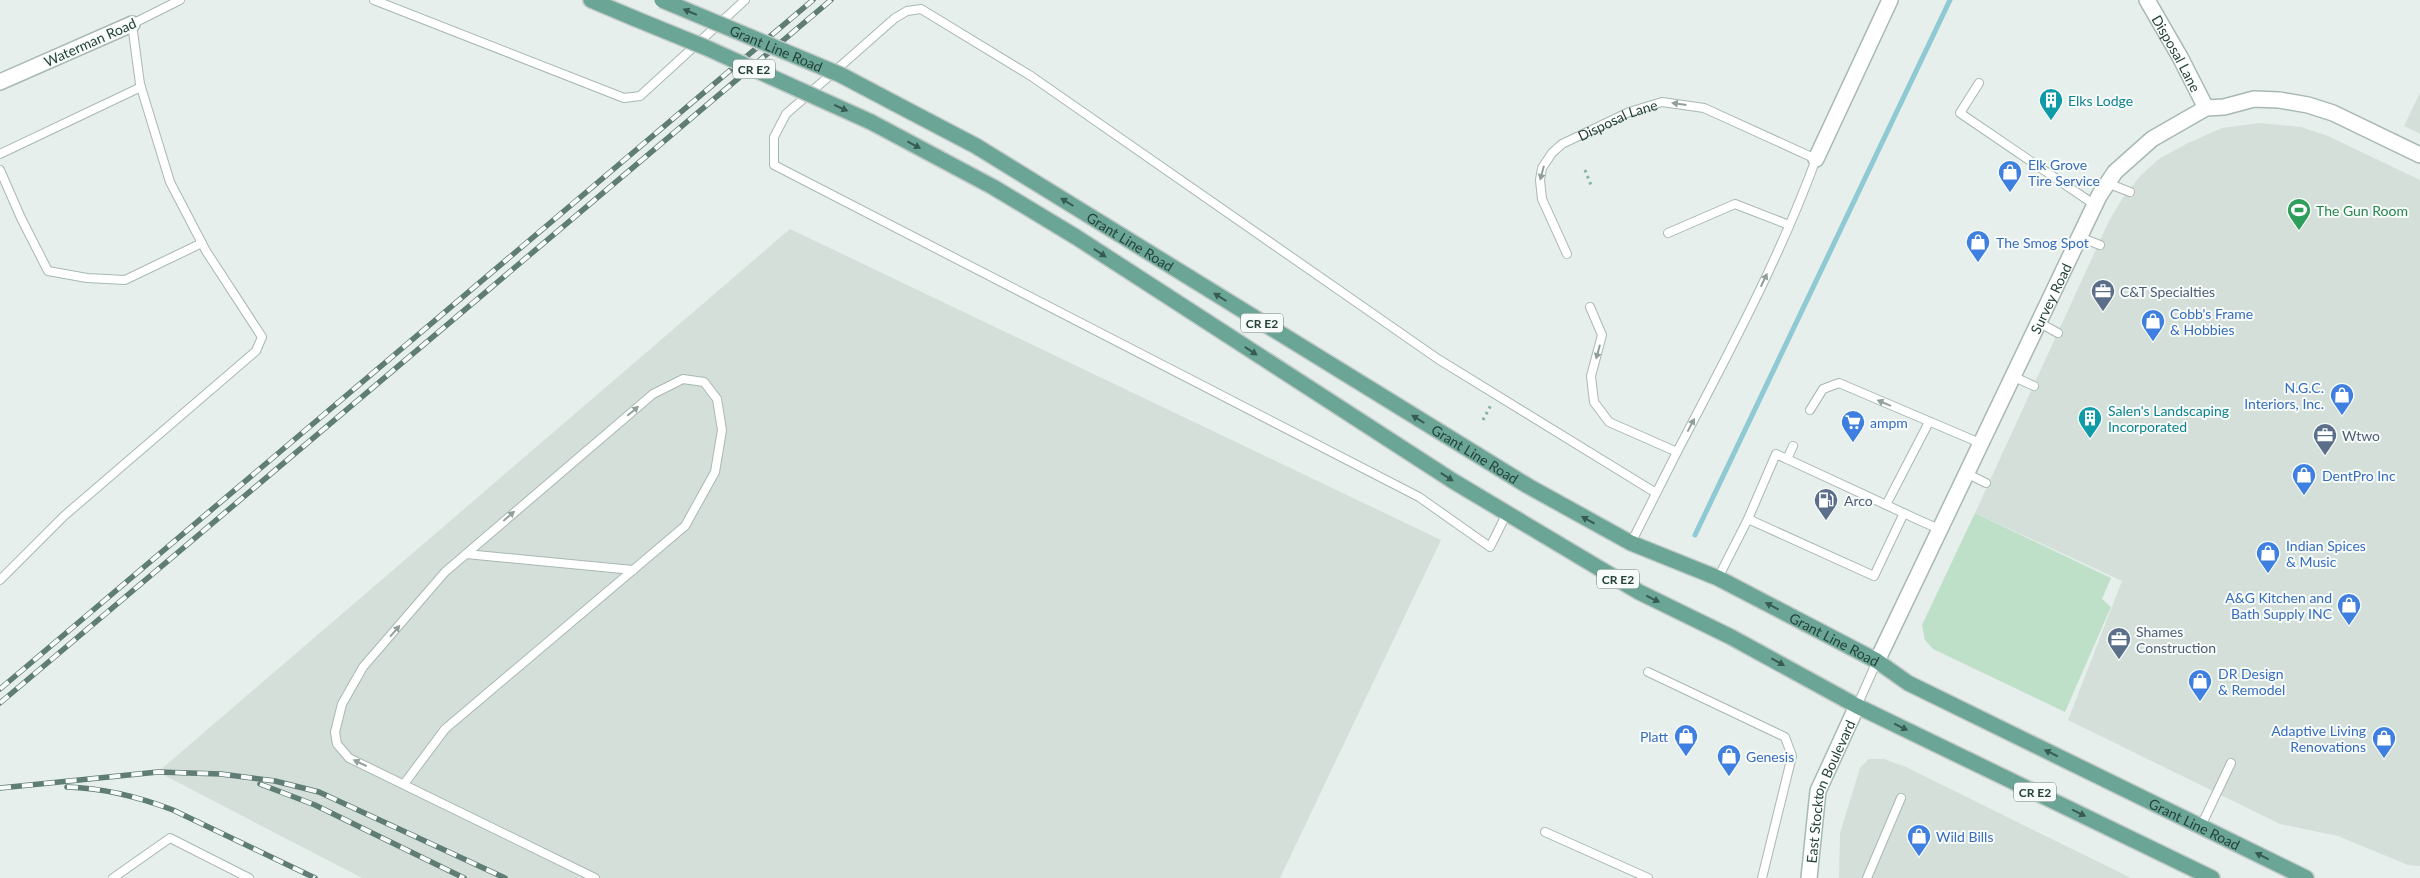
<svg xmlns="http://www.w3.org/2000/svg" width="2420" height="878" font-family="Lato,sans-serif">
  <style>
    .built { fill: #d4dfda }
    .green { fill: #bfe0c8 }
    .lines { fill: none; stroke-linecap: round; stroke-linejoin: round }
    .stream { stroke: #8ec9d4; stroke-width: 5 }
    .service-casing { stroke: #a8b8b2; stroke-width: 10 }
    .minor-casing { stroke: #a8b8b2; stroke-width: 18 }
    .secondary-casing { stroke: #a4bbb3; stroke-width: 18 }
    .primary-casing { stroke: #c2cac8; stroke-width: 18 }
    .path { stroke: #86b3a5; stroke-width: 3; stroke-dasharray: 2.5 4; stroke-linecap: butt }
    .service { stroke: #fff; stroke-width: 8 }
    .minor { stroke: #fff; stroke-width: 15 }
    .secondary { stroke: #fff; stroke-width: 15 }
    .primary { stroke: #6aa596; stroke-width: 15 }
    .rail-casing { stroke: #5f7d75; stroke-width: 5.5 }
    .rail { stroke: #f7fbf9; stroke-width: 4; stroke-dasharray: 11; stroke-linecap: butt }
    .primary-bridge-casing { stroke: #c2cac8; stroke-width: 18; stroke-linecap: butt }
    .primary-bridge { stroke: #6aa596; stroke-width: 15 }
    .oneway { fill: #365b51 }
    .oneway2 { fill: #92a09c }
    .labels { text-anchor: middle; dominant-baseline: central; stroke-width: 4; stroke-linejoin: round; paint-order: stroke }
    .shield { fill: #f7fbf9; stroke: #637a73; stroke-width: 1 }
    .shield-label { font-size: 12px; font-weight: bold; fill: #24423a }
    .street-label { font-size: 14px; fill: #24423a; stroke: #f7fbf9 }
    .culture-label { font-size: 14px; fill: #0d838f; stroke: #f7fbf9; text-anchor: start }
    .shop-label { font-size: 14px; fill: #366cbe; stroke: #f7fbf9; text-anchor: start }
    .leisure-label { font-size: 14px; fill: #27864d; stroke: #f7fbf9; text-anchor: start }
    .service-label { font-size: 14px; fill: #4e5e75; stroke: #f7fbf9; text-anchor: start }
  </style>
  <rect width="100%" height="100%" fill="#e6efeb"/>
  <g class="built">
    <path d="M 2420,93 L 2420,134 L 2404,126 Z"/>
    <path d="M 2260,123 L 2301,127 L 2328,136 L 2420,180 L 2420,866 L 2408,865 L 2338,836 L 2280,824 L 2068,720 L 2122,581 L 1975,513 L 2109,221 L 2122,199 L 2140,176 L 2159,159 L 2186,144 L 2222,128 Z"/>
    <path d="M 790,229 L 1441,540 L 1280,878 L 362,878 L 158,772 Z"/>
    <path d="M 1869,759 L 1884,759 L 1906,767 L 2131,878 L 1839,878 L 1840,833 L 1860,768 Z"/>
  </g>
  <path class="green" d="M 1975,513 L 2111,578 L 2102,599 L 2111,607 L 2065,712 L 1933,649 L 1925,640 L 1922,625 Z"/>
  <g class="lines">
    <path class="stream" d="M 1695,535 L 1950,0"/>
    <g class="service-casing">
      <g id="service">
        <path d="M 374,0 L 624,98 L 640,96 L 745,0"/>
        <path d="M 1979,83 L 1960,113 L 2095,205"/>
        <path d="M 0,154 L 141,87"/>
        <path d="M 0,170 L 21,218 L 48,271 L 87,278 L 125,280 L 202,243"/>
        <path d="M 2107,183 L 2130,192"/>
        <path d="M 1668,233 L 1735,204 L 1789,225"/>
        <path d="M 2079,237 L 2100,245"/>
        <path id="s1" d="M 1567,254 L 1542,199 L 1540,180 L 1542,168 L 1552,153 L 1562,144 L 1629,112 L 1662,102 L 1704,108 L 1816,159 C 1779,260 1727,356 1677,452 L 1609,422 L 1594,402 L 1591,376 L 1602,335 L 1590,307"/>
        <path d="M 2038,322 L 2058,333"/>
        <path d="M 2012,376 L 2034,386"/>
        <path d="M 1810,410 L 1823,389 L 1839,383 L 1980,443"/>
        <path d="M 1787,459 L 1793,446"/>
        <path d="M 1966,473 L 1986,483"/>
        <path d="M 1886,505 L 1929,422"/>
        <path d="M 1507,513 L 1490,547 L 1419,497 L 774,165 L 774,137 L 786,114 L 895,18 L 907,11 L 921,9 L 1031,76 L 1438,359 L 1656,493"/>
        <path d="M 1904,513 L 1874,576 L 1748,519 L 1776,454 L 1787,459 L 1923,522 L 1939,529"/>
        <path d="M 1631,543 L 1677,452"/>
        <path d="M 466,554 L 633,570"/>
        <path d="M 1718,578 L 1748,519"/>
        <path d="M 0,580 L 64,516 L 256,351 L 262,337 L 206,251 L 170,182 L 140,84 L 132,24 L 180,0"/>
        <path d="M 1648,672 L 1785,737 L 1792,756 L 1762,878"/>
        <path d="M 1857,706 L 1877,661"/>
        <path d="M 404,784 L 445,729 L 685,526 L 715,472 L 722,430 L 717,399 L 704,382 L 683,379 L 653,394 L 445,572 L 363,667 L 342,704 L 335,732 L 337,744 L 349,758 L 595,878"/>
        <path d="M 2201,826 L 2231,763"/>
        <path d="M 1545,832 L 1648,878"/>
        <path d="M 113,878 L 170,838 L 249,878"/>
        <path d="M 1867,878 L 1901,798"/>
      </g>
    </g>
    <g class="minor-casing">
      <g id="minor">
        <path id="s2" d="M 2147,0 L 2180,57 L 2206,108"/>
        <path d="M 0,82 L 132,24"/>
        <path d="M 1816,159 L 1890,0"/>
        <path id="s3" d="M 1877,661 L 2099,196 L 2115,172 L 2152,139 L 2206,108 L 2224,107 L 2254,99 L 2279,100 L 2308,105 L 2333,113 L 2420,155"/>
      </g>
    </g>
    <g class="secondary-casing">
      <g id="secondary">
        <path id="s4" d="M 1809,878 L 1818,791 L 1857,706"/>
      </g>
    </g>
    <g class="primary-casing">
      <g id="primary">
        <path d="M 591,0 L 636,19"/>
        <path id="s5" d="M 894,103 L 976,146 L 1528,486 L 1631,543 L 1718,578 L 1877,661 L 1908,683 L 2306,878"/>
        <path d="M 871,122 L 993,187 L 1076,237 L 1453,481 L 1639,592 L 1731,637 L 1857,706 L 2212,878"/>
      </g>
    </g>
    <g class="path">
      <path d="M 1585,170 L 1591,185"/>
      <path d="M 1483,420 L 1491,405"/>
    </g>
    <use href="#service" class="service"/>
    <use href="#minor" class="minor"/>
    <use href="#secondary" class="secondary"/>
    <use href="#primary" class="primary"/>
    <g class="rail-casing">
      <g id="rail">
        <path d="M 0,689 L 813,0"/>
        <path d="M 0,703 L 831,0"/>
        <path d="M 260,784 L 315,805 L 464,878"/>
        <path d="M 67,787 C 103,788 139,797 173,810 L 315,878"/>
        <path d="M 0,788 L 158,772 L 221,774 L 275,781 L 319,792 L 505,878"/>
      </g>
    </g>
    <use href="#rail" class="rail"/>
    <g class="primary-bridge-casing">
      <g id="primary-bridge">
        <path id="s6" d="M 662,0 L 841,75 L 894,103"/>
        <path d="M 636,19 L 707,48 L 871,122"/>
      </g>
    </g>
    <use href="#primary-bridge" class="primary-bridge"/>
  </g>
  <defs><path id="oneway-solid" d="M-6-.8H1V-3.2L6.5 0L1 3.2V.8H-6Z" transform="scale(1.25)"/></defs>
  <g class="oneway">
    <use href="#oneway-solid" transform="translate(690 12) rotate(-157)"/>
    <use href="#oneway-solid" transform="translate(841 108) rotate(24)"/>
    <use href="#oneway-solid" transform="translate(914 145) rotate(28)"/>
    <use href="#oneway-solid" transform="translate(1067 202) rotate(-148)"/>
    <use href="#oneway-solid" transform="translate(1100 253) rotate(33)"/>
    <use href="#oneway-solid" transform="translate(1220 297) rotate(-148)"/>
    <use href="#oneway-solid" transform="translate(1251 351) rotate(33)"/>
    <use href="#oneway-solid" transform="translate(1418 419) rotate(-148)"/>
    <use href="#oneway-solid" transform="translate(1447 477) rotate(33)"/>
    <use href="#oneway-solid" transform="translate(1588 520) rotate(-151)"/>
    <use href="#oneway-solid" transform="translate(1653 599) rotate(26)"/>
    <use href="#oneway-solid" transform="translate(1772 606) rotate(-152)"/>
    <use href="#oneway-solid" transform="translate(1778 662) rotate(29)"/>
    <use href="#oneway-solid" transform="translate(1901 727) rotate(26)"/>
    <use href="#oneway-solid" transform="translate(2051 753) rotate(-154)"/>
    <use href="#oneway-solid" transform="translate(2079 813) rotate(26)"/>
    <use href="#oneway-solid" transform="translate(2262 856) rotate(-153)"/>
  </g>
  <g class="oneway2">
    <use href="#oneway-solid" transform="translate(1679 104) rotate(-172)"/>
    <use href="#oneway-solid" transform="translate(1542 173) rotate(105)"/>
    <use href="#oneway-solid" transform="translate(1764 280) rotate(-65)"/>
    <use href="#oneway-solid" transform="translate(1598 352) rotate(105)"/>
    <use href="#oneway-solid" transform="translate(1884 403) rotate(-157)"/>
    <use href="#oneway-solid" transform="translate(633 411) rotate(-40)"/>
    <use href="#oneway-solid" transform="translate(1691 425) rotate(-62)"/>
    <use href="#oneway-solid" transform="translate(509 516) rotate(-41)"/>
    <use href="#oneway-solid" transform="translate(395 631) rotate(-49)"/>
    <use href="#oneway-solid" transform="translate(360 763) rotate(-155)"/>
  </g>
  <defs>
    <g id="building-pin" transform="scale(1.25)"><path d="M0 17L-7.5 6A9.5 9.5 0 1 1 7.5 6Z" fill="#0f9aa8" stroke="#f7fbf9"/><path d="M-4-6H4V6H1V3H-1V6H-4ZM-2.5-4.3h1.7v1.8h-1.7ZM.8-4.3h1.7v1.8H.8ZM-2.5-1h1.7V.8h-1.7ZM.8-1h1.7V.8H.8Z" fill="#fff"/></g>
    <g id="shop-pin" transform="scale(1.25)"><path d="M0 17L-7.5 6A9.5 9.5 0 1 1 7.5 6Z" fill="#3f7fe0" stroke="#f7fbf9"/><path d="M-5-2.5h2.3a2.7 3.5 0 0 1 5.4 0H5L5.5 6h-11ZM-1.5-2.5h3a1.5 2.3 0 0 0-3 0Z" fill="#fff"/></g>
    <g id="stadium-pin" transform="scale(1.25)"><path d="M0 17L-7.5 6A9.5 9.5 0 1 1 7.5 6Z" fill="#2e9e5b" stroke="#f7fbf9"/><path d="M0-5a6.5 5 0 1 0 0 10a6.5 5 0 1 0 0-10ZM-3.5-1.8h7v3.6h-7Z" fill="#fff"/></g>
    <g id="office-pin" transform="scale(1.25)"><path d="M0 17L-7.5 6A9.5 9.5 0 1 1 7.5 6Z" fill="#5c6f8a" stroke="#f7fbf9"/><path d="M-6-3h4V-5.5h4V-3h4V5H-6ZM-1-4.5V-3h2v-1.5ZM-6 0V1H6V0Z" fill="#fff"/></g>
    <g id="supermarket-pin" transform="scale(1.25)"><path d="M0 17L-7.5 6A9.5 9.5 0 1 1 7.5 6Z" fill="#3f7fe0" stroke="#f7fbf9"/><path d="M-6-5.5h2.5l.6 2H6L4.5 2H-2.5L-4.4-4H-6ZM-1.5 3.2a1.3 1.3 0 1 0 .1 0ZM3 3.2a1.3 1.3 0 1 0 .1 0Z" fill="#fff"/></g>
    <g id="fuel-pin" transform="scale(1.25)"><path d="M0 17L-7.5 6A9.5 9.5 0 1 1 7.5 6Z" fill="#5c6f8a" stroke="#f7fbf9"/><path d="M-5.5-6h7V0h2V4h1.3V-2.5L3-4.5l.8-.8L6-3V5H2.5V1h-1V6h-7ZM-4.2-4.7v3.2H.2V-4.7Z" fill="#fff"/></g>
  </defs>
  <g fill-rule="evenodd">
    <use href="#building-pin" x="2051" y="100"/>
    <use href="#shop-pin" x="2010" y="172"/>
    <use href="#stadium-pin" x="2299" y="210"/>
    <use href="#shop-pin" x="1978" y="242"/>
    <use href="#office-pin" x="2103" y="291"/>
    <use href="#shop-pin" x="2153" y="321"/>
    <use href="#shop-pin" x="2342" y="395"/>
    <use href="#building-pin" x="2090" y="418"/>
    <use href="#supermarket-pin" x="1853" y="422"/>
    <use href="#office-pin" x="2325" y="435"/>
    <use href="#shop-pin" x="2304" y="475"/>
    <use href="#fuel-pin" x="1826" y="500"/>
    <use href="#shop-pin" x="2268" y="553"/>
    <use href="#shop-pin" x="2349" y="605"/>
    <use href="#office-pin" x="2119" y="639"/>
    <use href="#shop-pin" x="2200" y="681"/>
    <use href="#shop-pin" x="1686" y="736"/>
    <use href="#shop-pin" x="2384" y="738"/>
    <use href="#shop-pin" x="1729" y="756"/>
    <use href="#shop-pin" x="1919" y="836"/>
  </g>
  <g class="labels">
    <g class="shield">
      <rect x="733" y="59.5" width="42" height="19" rx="4"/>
      <rect x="1241" y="313.5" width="42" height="19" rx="4"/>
      <rect x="1597" y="569.5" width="42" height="19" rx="4"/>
      <rect x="2014" y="782.5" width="42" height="19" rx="4"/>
    </g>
    <g class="shield-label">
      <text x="754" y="69">CR E2</text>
      <text x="1262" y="323">CR E2</text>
      <text x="1618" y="579">CR E2</text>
      <text x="2035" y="792">CR E2</text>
    </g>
    <g class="street-label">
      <text transform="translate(90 42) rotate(-24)">Waterman Road</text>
      <text stroke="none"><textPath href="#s6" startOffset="124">Grant Line Road</textPath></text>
      <text stroke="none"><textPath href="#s2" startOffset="61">Disposal Lane</textPath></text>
      <text stroke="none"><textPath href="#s1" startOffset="184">Disposal Lane</textPath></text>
      <text stroke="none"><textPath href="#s5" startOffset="274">Grant Line Road</textPath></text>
      <text stroke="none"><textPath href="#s3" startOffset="402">Survey Road</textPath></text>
      <text stroke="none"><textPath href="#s5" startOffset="679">Grant Line Road</textPath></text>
      <text stroke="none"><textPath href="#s5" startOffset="1084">Grant Line Road</textPath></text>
      <text stroke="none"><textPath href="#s4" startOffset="90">East Stockton Boulevard</textPath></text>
      <text stroke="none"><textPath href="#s5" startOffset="1489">Grant Line Road</textPath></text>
    </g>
    <g class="culture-label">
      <text x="2068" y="100">Elks Lodge</text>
      <text x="2108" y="410">Salen's Landscaping<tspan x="2108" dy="16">Incorporated</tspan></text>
    </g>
    <g class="shop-label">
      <text x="2028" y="164">Elk Grove<tspan x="2028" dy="16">Tire Service</tspan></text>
      <text x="1996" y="242">The Smog Spot</text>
      <text x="2170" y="313">Cobb's Frame<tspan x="2170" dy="16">&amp; Hobbies</tspan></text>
      <text x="2324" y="387" text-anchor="end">N.G.C.<tspan x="2324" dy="16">Interiors, Inc.</tspan></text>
      <text x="1870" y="422">ampm</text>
      <text x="2322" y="475">DentPro Inc</text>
      <text x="2286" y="545">Indian Spices<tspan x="2286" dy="16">&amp; Music</tspan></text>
      <text x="2332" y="597" text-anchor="end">A&amp;G Kitchen and<tspan x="2332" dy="16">Bath Supply INC</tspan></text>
      <text x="2218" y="673">DR Design<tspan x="2218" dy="16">&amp; Remodel</tspan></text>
      <text x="2366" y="730" text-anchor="end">Adaptive Living<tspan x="2366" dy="16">Renovations</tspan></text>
      <text x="1668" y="736" text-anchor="end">Platt</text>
      <text x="1746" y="756">Genesis</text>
      <text x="1936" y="836">Wild Bills</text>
    </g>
    <g class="leisure-label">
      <text x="2316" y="210">The Gun Room</text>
    </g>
    <g class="service-label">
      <text x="2120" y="291">C&amp;T Specialties</text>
      <text x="2342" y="435">Wtwo</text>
      <text x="1844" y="500">Arco</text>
      <text x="2136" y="631">Shames<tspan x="2136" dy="16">Construction</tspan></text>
    </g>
  </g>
</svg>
